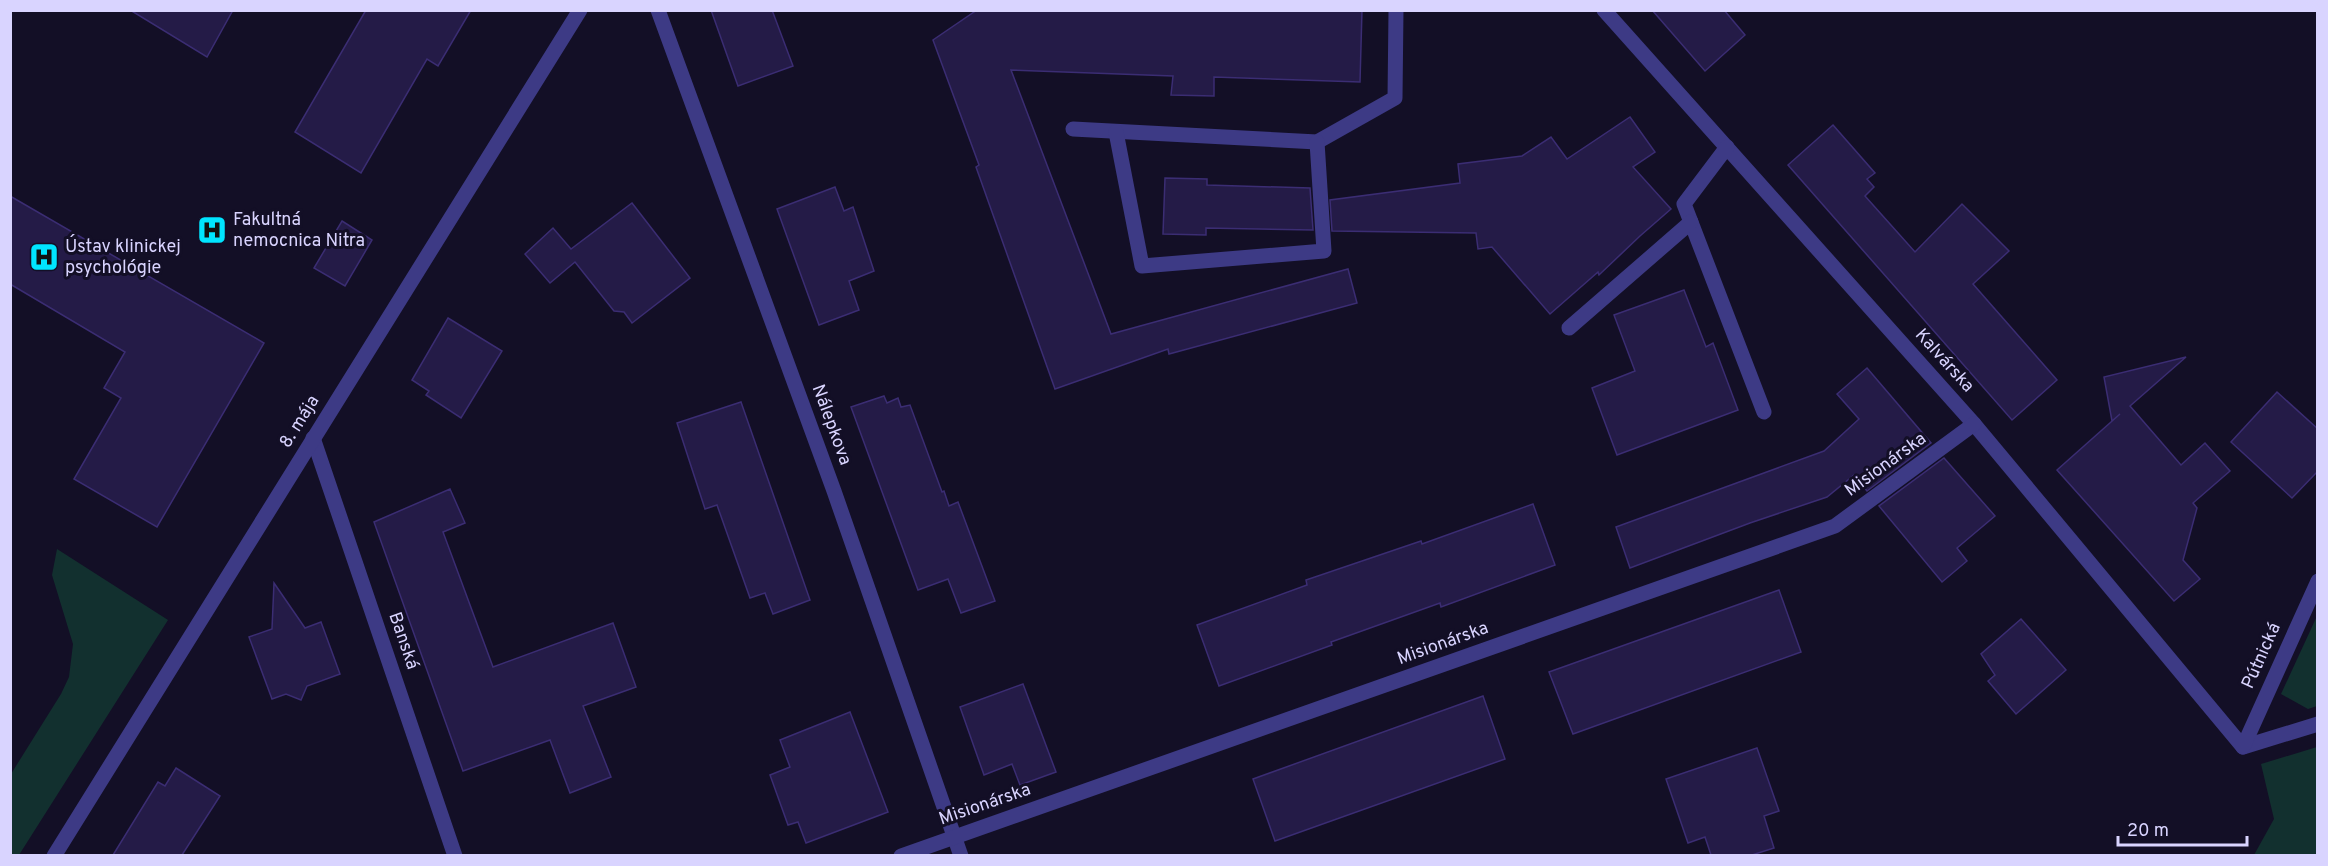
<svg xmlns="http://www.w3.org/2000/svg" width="2328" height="866" font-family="Overpass,sans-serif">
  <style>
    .green { fill: #12302f }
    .building { fill: #241b47; stroke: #3b2d73; stroke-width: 1.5 }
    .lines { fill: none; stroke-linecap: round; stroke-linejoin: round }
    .service { stroke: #3d3a85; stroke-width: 15 }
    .minor { stroke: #3d3a85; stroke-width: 15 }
    .labels { text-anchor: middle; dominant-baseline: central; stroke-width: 6; stroke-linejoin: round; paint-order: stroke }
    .poi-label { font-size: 18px; fill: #d9d4ff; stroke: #130f26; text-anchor: start }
    .street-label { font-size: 18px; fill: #d9d4ff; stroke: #130f26 }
  </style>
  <rect width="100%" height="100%" fill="#130f26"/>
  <g class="green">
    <path d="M 57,549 L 168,620 L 19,855 L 11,855 L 11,774 L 61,694 L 69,677 L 73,644 L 52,575 Z"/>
    <path d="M 2317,616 L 2317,706 L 2308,709 L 2281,694 Z"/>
    <path d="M 2317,747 L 2317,855 L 2254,855 L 2274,819 L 2261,764 Z"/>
  </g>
  <g class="building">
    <path d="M 130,10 L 233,10 L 207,57 Z"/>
    <path d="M 366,10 L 471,10 L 438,66 L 427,59 L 361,173 L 295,132 Z"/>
    <path d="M 711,10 L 772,10 L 793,66 L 738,86 Z"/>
    <path d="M 977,10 L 1362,10 L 1360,82 L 1214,77 L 1214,96 L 1171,95 L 1173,76 L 1011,70 L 1111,334 L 1348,269 L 1357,303 L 1169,354 L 1168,349 L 1055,389 L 976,167 L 979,165 L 933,40 Z"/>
    <path d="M 1652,10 L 1724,10 L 1745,35 L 1705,71 Z"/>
    <path d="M 1630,117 L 1655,152 L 1633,167 L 1671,209 L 1640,236 L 1599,275 L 1598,272 L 1550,314 L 1492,247 L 1478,249 L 1476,233 L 1332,231 L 1330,200 L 1460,183 L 1458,164 L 1522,156 L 1551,137 L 1567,159 Z"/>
    <path d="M 1833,125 L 1875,173 L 1867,179 L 1874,187 L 1865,196 L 1915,252 L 1962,204 L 2009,251 L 1973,284 L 2057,380 L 2012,420 L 1788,165 Z"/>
    <path d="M 1165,178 L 1207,179 L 1207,185 L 1310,188 L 1313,230 L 1206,228 L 1206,235 L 1163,234 Z"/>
    <path d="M 835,187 L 844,211 L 853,207 L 874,271 L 849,281 L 859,310 L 819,325 L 777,209 Z"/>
    <path d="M 10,196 L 264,343 L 157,527 L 74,479 L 121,398 L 104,388 L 125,352 L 10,284 Z"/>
    <path d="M 632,203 L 690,278 L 632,323 L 624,312 L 614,311 L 575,262 L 550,283 L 525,254 L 553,228 L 571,249 Z"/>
    <path d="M 342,221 L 372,240 L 345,286 L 314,268 Z"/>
    <path d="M 1684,290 L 1706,347 L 1713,343 L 1738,410 L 1617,455 L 1592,388 L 1635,371 L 1614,315 Z"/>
    <path d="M 448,318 L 502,351 L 461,418 L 426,395 L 429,391 L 412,380 Z"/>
    <path d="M 2186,357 L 2130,406 L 2181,465 L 2205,443 L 2230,471 L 2193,503 L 2197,508 L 2183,560 L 2200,579 L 2174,601 L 2057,470 L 2120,414 L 2112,421 L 2104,377 Z"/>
    <path d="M 1867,368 L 1931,443 L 1867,491 L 1854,475 L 1827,497 L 1750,523 L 1630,568 L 1616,527 L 1824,451 L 1859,419 L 1837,394 Z"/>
    <path d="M 2277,392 L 2318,429 L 2318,471 L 2292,498 L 2231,442 Z"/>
    <path d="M 884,396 L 887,403 L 898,398 L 901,407 L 910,405 L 942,492 L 944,491 L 949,506 L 958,502 L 995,601 L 961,613 L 948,579 L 918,590 L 851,407 Z"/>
    <path d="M 741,402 L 810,600 L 773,614 L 765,593 L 750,598 L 717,505 L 705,509 L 677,423 Z"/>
    <path d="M 1944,458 L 1995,516 L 1957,548 L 1967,561 L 1942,582 L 1879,506 Z"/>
    <path d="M 450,489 L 465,523 L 443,532 L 493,667 L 613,623 L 636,687 L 583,706 L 611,777 L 570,793 L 550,740 L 463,771 L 374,522 Z"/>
    <path d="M 1533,504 L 1555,565 L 1441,607 L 1440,603 L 1331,642 L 1332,645 L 1219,686 L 1197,625 L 1307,585 L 1306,580 L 1421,541 L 1422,544 Z"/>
    <path d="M 274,583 L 305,628 L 321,622 L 340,674 L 307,686 L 301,700 L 286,694 L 272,699 L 249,637 L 272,629 Z"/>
    <path d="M 1779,590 L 1801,652 L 1573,734 L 1549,672 Z"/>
    <path d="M 2021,619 L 2066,670 L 2016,714 L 1988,681 L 1995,675 L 1981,654 Z"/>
    <path d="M 1023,684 L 1056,772 L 1020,785 L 1012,764 L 984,775 L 960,707 Z"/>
    <path d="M 1483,696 L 1505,759 L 1275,841 L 1253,779 Z"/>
    <path d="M 850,712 L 888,812 L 806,843 L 798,822 L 788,825 L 770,775 L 790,767 L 780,740 Z"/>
    <path d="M 1757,748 L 1779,811 L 1764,816 L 1774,848 L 1752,855 L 1711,855 L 1705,837 L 1688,843 L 1666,779 Z"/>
    <path d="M 176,768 L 220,796 L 182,855 L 113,855 L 158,782 L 165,786 Z"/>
  </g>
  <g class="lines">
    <g class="service">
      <path d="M 1073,129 L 1317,142 L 1395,98 L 1396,10"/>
      <path d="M 1116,132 L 1142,266 L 1324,251 L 1317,142"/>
      <path d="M 2243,747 L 2318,724"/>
    </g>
    <g class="minor">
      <path d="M 658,10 L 834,491 L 961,856"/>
      <path d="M 1604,10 L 1974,424 L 2243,747 L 2318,581"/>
      <path d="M 1727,147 L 1684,204 L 1764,412"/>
      <path d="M 1569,328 L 1691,222"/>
      <path d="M 313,438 L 455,856"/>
      <path d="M 54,856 L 580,10"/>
      <path d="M 901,856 L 1835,526 L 1974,424"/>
    </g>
  </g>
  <defs>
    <g id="hospital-square" transform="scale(1.5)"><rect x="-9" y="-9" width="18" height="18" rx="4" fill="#00e5ff" stroke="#130f26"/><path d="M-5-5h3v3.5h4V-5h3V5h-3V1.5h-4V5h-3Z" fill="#111"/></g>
  </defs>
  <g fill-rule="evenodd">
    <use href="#hospital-square" x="212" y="230"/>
    <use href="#hospital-square" x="44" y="257"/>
  </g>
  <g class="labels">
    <g class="poi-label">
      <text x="233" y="220">Fakultná<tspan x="233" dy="21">nemocnica Nitra</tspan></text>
      <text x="65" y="247">Ústav klinickej<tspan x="65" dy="21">psychológie</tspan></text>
    </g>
    <g class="street-label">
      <text transform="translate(1944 361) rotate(48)">Kalvárska</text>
      <text transform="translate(300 422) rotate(-58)">8. mája</text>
      <text transform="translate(831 425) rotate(70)">Nálepkova</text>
      <text transform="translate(1886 465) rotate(-36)">Misionárska</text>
      <text transform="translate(403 641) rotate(71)">Banská</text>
      <text transform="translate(1443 644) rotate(-20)">Misionárska</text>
      <text transform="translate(2262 656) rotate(-66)">Pútnická</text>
      <text transform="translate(985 805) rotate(-19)">Misionárska</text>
    </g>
  </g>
  <rect width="2328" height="866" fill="none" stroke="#d9d4ff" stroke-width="24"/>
  <path d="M2118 836v9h129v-9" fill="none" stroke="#d9d4ff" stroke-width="3"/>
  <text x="2127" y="836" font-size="18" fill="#d9d4ff" stroke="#130f26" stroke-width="4.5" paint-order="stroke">20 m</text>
</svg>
